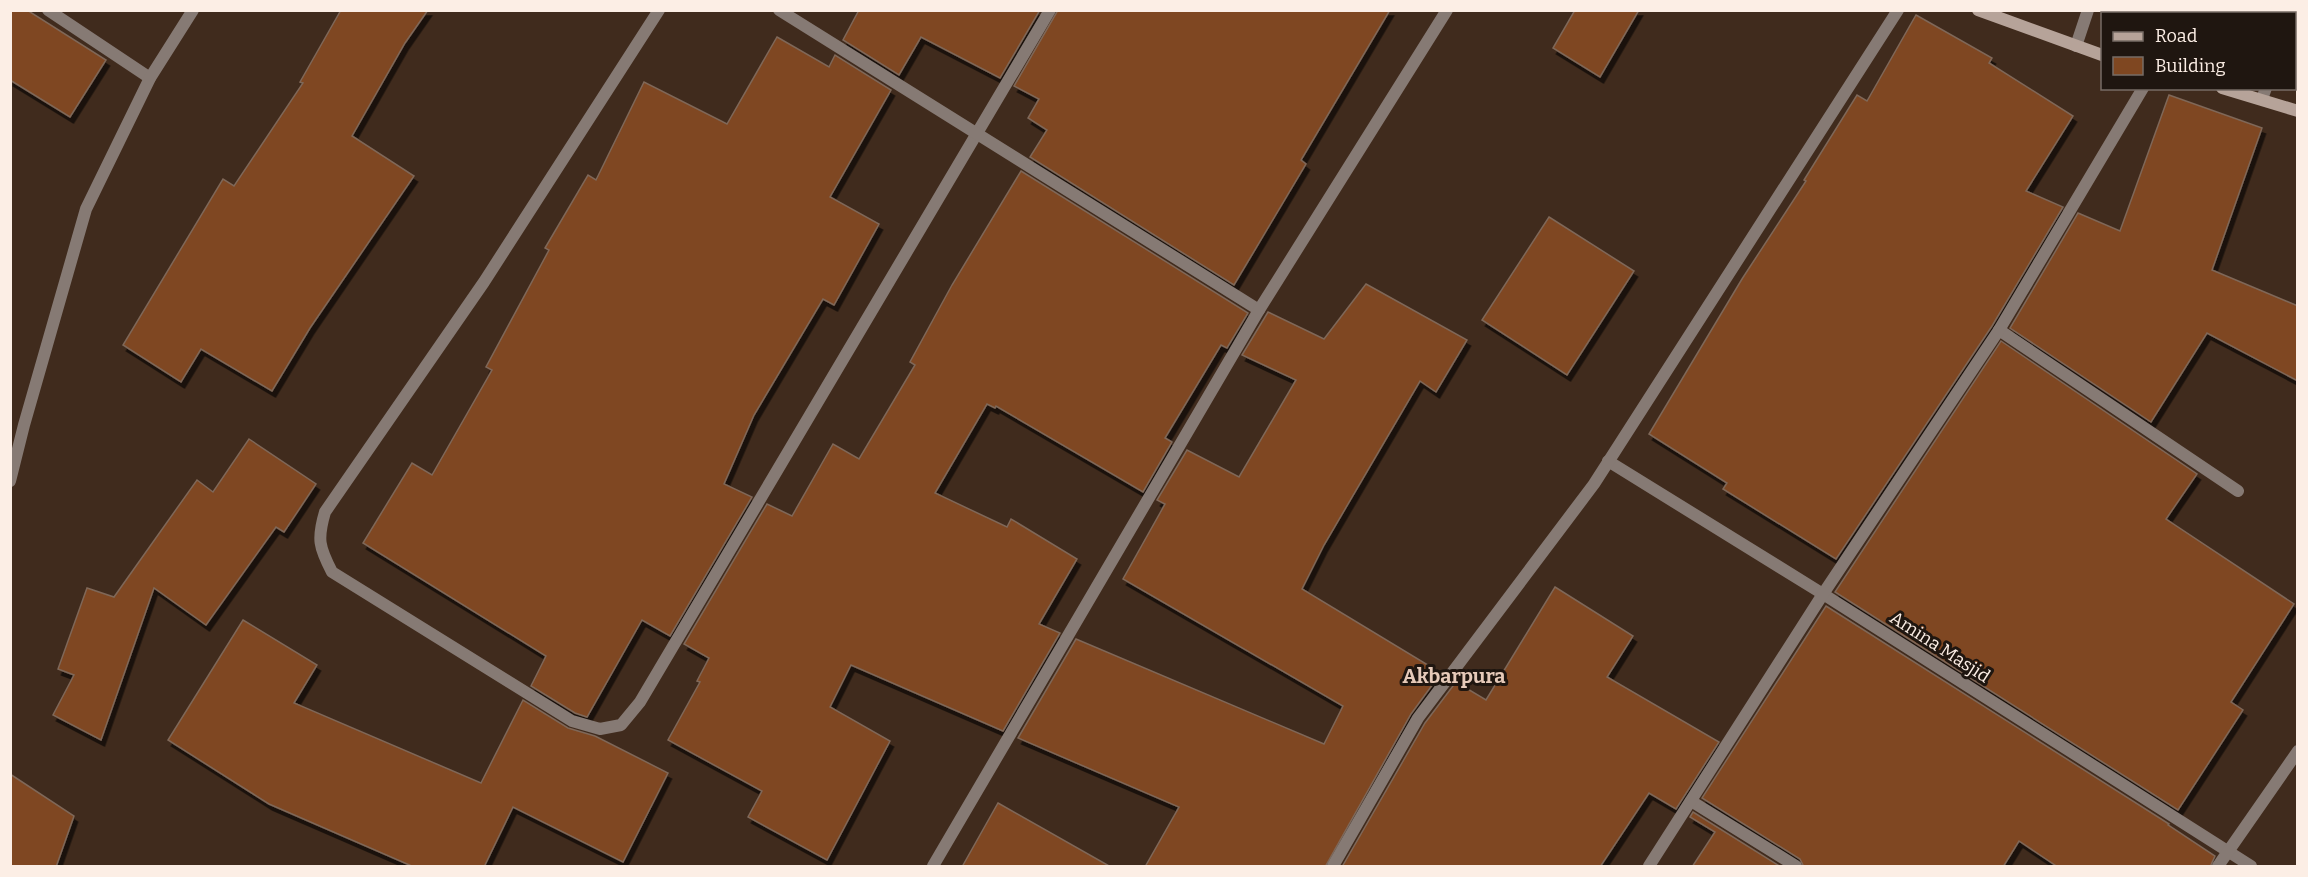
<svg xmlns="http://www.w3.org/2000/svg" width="2308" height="877" font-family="Bitter,serif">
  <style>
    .building { fill: #7f4721; stroke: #7f6758; stroke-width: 1.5; filter: url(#shadow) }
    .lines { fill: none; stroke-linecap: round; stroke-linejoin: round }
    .street { stroke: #867a74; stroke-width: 12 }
    .secondary { stroke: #b6a399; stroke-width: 12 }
    .labels { text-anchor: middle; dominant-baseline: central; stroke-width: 6; stroke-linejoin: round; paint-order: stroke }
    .street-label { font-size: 18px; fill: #fceee5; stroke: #1f1610 }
    .neighbourhood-label { font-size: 20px; font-weight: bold; fill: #e6cab9; stroke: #1f1610 }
  </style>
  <defs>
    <filter id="shadow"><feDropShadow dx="3.5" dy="6" stdDeviation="0" flood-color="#0009"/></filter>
  </defs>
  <rect width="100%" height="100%" fill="#402b1d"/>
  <g class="building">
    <path d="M 10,10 L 27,10 L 106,60 L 70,117 L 10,80 Z"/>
    <path d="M 341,10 L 428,10 L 405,43 L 352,136 L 414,176 L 310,328 L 272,391 L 201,349 L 181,382 L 123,345 L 223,179 L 234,186 L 303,83 L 300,82 Z"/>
    <path d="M 859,10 L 1040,10 L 1000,78 L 921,37 L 899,75 L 843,40 Z"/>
    <path d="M 1058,10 L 1390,10 L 1301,160 L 1306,164 L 1234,285 L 1030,157 L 1047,130 L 1028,118 L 1039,99 L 1014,86 Z"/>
    <path d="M 1575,10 L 1639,10 L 1600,77 L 1553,48 Z"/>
    <path d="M 1916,15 L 1992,58 L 1989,63 L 2073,116 L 2026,191 L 2063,207 L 1992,326 L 1836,559 L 1723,489 L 1727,483 L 1649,434 L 1742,279 L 1806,181 L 1804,180 L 1857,95 L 1867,101 Z"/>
    <path d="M 777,37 L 829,67 L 835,55 L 891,90 L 830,197 L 879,224 L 834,305 L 823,299 L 754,415 L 724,484 L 752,497 L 670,636 L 642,620 L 587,717 L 575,713 L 531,686 L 546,656 L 363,543 L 412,463 L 432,475 L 492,370 L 486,367 L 549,250 L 545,248 L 588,175 L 596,180 L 644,82 L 727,124 Z"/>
    <path d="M 2169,95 L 2262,128 L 2212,270 L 2298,306 L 2298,381 L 2207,333 L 2151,422 L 2010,328 L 2078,213 L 2120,231 Z"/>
    <path d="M 1021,171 L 1248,313 L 1227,348 L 1221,345 L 1165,438 L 1172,442 L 1143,492 L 996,406 L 995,408 L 987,404 L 935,493 L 1007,527 L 1011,519 L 1077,559 L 1039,624 L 1060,633 L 1003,731 L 851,665 L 830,707 L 890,741 L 827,860 L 748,817 L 762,791 L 668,740 L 700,682 L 697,681 L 709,658 L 684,644 L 767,504 L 792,516 L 833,444 L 859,459 L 915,365 L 910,362 L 952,285 Z"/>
    <path d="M 1549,217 L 1634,271 L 1567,375 L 1482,320 Z"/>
    <path d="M 1366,284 L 1467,340 L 1436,392 L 1420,381 L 1324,545 L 1302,589 L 1441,673 L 1411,714 L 1325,867 L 1145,867 L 1179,807 L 1018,738 L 1076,639 L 1324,744 L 1343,706 L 1123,579 L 1165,504 L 1157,500 L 1187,450 L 1239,477 L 1296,380 L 1242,355 L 1268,312 L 1324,339 Z"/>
    <path d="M 2001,341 L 2197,474 L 2166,519 L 2294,604 L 2231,702 L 2243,710 L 2178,810 L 1835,592 Z"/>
    <path d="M 249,439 L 316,484 L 284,532 L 276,527 L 206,625 L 154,588 L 101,740 L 53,715 L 74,675 L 58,669 L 87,588 L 114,597 L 197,480 L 213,492 Z"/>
    <path d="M 1555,587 L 1633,636 L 1607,677 L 1719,742 L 1676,809 L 1649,793 L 1600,867 L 1342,867 L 1425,723 L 1456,682 L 1486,700 Z"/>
    <path d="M 1826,606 L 2169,824 L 2168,825 L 2215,856 L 2210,867 L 2058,867 L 2019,841 L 2003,867 L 1804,867 L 1800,859 L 1702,798 Z"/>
    <path d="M 243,620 L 317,665 L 294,703 L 481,783 L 523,700 L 568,728 L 595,736 L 668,773 L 623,862 L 513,807 L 484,867 L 414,867 L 269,804 L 168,740 Z"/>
    <path d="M 10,774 L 74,816 L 56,867 L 10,867 Z"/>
    <path d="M 998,803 L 1111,867 L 962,867 Z"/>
    <path d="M 1693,812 L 1781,867 L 1692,867 L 1715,832 L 1690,817 Z"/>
  </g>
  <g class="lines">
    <g class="street">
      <path d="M 48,10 L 150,78"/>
      <path d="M 659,10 L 484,282 L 325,512 C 317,539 319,547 332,572 L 572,721 L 600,729 L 621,725 L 640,702 L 1050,10"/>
      <path d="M 779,10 L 1259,310"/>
      <path d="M 2291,14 L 2292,10"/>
      <path d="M 2076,46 L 2088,10"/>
      <path d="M 2262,99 L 2266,88"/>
      <path d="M 1999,330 L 2238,491"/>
      <path d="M 1608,461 L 1823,594 L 2251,866"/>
      <path d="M 10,481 L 24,425 L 86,209 L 150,78 L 193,10"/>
      <path d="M 1691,801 L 1796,866"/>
      <path d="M 933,866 L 1259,310 L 1447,10"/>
      <path d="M 1333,866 L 1418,718 L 1594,484 L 1898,10"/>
      <path d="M 1649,866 L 1823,594 L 1999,330 L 2143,88"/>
      <path d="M 2218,866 L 2298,751"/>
    </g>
    <g class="secondary">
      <path d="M 1978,10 L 2102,55"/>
      <path d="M 2222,88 L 2298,111"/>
    </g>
  </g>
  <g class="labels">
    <g class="street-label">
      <text transform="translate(1940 647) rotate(33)">Amina Masjid</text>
    </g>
    <g class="neighbourhood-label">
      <text x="1454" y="676">Akbarpura</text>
    </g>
  </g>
  <rect width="2308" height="877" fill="none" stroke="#fceee5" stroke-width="24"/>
  <rect x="2101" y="12" width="195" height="78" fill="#1f1610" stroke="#776c65" stroke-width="1.5"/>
  <rect x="2113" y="32" width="30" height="9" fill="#b6a399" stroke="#776c65" stroke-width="1.5"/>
  <text x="2155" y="42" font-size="18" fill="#fceee5">Road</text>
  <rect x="2113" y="57" width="30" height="18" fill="#7f4721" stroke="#776c65" stroke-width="1.5"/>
  <text x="2155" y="72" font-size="18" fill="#fceee5">Building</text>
</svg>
